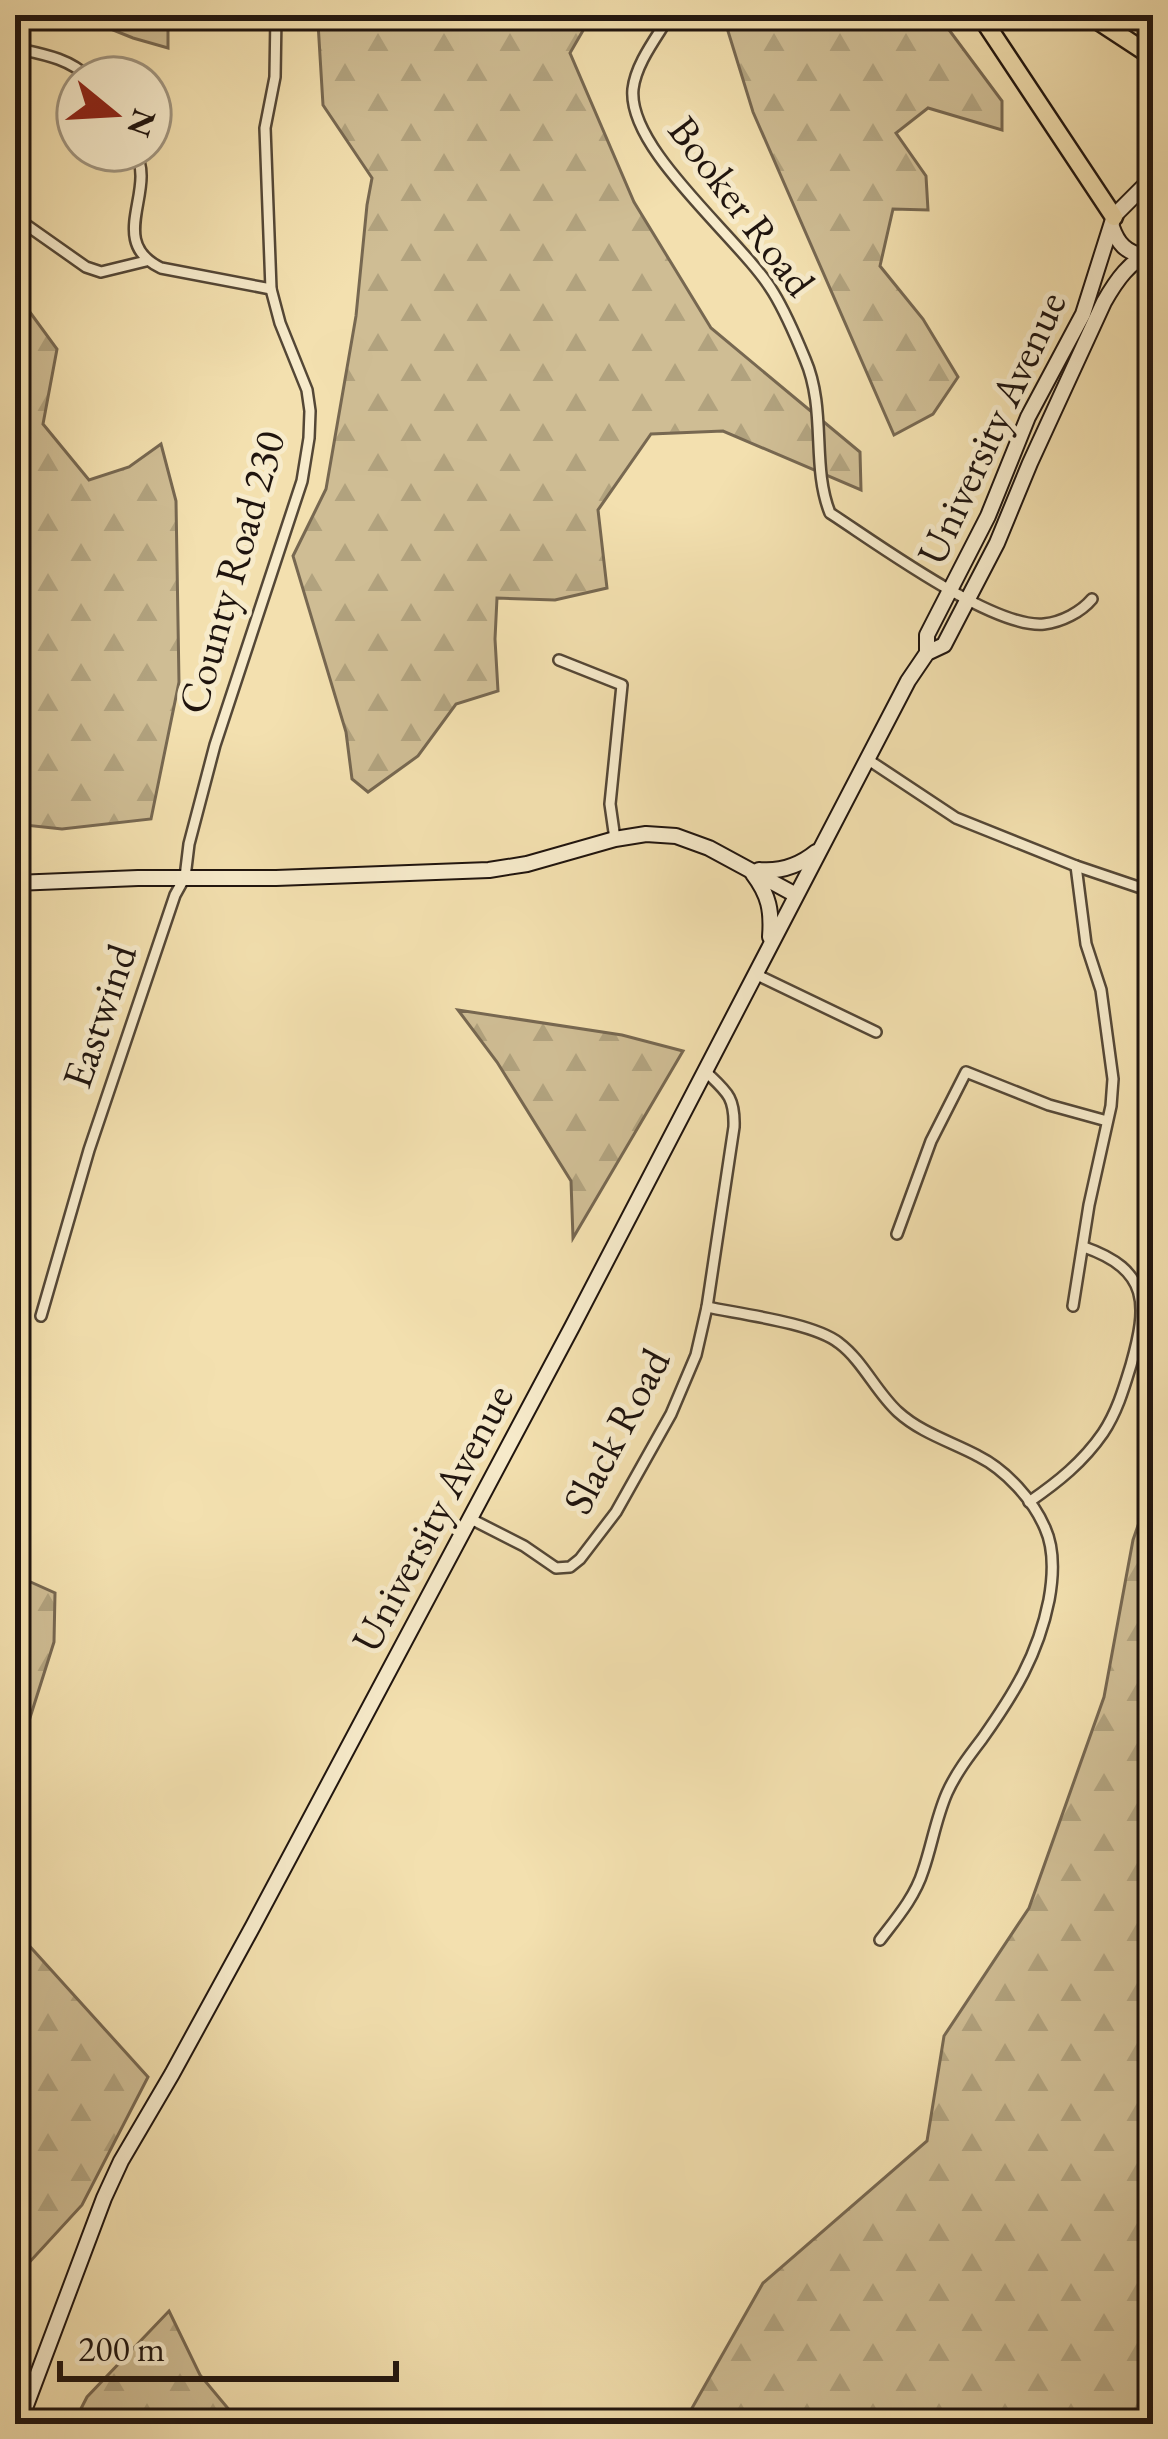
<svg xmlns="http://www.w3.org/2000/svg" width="1168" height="2439" font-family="'EB Garamond',serif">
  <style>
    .forest { fill: url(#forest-firs); stroke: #776851; stroke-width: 3 }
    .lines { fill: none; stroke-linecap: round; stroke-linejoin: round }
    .street-casing { stroke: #544736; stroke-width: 14 }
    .secondary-casing { stroke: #1f140e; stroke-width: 18 }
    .highway-casing { stroke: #1f140e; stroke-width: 21 }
    .street { stroke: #f7ebcb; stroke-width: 9 }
    .secondary { stroke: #f7ebcb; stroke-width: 14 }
    .highway { stroke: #f3e0af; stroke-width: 16 }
    .labels { text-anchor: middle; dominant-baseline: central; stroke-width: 10; stroke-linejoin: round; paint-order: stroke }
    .street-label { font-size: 42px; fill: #1f140e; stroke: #f7ebcb }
  </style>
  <defs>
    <pattern id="forest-firs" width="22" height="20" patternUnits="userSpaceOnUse" patternTransform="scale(3)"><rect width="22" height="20" fill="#cfbd94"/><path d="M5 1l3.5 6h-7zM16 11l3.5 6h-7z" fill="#b1a27e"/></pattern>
  </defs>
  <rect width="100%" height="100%" fill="#f3e0af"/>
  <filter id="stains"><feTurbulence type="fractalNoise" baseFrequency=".00167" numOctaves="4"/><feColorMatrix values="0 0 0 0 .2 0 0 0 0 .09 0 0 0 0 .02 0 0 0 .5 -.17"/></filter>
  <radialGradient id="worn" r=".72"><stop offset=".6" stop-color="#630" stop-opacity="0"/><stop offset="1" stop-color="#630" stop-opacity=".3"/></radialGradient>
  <g class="forest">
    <path d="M 76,15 L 168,15 L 168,48 L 133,38 Z"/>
    <path d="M 314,15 L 592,15 L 570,53 L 634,202 L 711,328 L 860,452 L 861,490 L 723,431 L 651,434 L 598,510 L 607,588 L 555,600 L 497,598 L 495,639 L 498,691 L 456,704 L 418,756 L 368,792 L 352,779 L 346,732 L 293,556 L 326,489 L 356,316 L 367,205 L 372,178 L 323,105 L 318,23 Z"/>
    <path d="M 723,15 L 938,15 L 1002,101 L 1002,130 L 928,108 L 896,133 L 926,176 L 928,210 L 893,209 L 880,266 L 923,319 L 958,377 L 933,414 L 894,435 L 753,112 Z"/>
    <path d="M 15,299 L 21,300 L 57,349 L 43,424 L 89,480 L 129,467 L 161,444 L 176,501 L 179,682 L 151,819 L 62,829 L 15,824 Z"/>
    <path d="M 458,1010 L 622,1035 L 683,1051 L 573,1238 L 571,1181 L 497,1062 Z"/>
    <path d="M 1153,1482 L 1153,2424 L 683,2424 L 763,2283 L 927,2141 L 944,2036 L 1029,1908 L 1104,1697 L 1133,1540 Z"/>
    <path d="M 15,1575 L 55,1593 L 54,1642 L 15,1765 Z"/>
    <path d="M 15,1930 L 148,2077 L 82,2205 L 15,2278 Z"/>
    <path d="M 169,2311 L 200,2375 L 241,2424 L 73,2424 L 87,2397 Z"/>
  </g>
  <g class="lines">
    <g class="street-casing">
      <g id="street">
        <path d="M 670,15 C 657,37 636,63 633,89 C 627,150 742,240 773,292 C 786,313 796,337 805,359 C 827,410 811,466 830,513 C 875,542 993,629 1044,624 C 1062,622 1081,612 1092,599"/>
        <path d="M 15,48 C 42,54 69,58 89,78"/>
        <path d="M 134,150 C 159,189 105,241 161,268 L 271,289"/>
        <path d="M 15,217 L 86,267 L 101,272 L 146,261"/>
        <path d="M 559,660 L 622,685 L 610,804 L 615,839"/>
        <path d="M 867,759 L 956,818 L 1076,866 L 1153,892"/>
        <path d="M 755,974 L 876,1032"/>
        <path d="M 897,1234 L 931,1141 L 966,1072 L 1049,1105 L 1107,1121"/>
        <path d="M 1073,1306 L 1089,1205 L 1111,1106 L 1113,1079 L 1101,990 L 1086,944 L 1076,866"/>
        <path d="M 707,1307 C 740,1314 814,1323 839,1343 C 863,1361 876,1392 898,1412 C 921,1433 952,1442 978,1456 C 1006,1470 1033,1500 1045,1528 C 1055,1550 1053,1578 1049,1600 C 1038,1655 1014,1694 982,1739 C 969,1756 956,1773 947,1793 C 936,1818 932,1845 923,1871 C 915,1897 896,1919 880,1940"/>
        <path d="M 41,1316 L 89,1150 L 175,895 L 185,877 L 189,844 L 215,745 L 302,481 L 309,438 L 310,411 L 307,390 L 280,323 L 271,289 L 265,128 L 275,77 L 276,15"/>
        <path d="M 1029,1502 C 1058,1482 1083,1462 1103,1433 C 1117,1412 1124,1388 1131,1365 C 1148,1305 1150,1270 1084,1247"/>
        <path d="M 469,1518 L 524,1546 L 556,1568 L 570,1567 L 580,1559 L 616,1512 L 671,1414 L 696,1355 L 707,1307 L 734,1127 C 735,1097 727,1092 706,1072"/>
      </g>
    </g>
    <g class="secondary-casing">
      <g id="secondary">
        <path d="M 1112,227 C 1118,244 1126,252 1143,256"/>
        <path d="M 927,653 L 927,635 L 988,516 L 1028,417 L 1083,314 L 1114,216 L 1153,177"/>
        <path d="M 759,870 C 781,872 799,866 816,852"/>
        <path d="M 753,874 C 769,895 772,911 770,937"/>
        <path d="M 15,883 L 138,878 L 276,878 L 489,870 L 527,864 L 615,839 L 646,834 L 676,836 L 709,848 L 796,895"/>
        <path d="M 19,2424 L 104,2198 L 121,2161 L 172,2074 L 253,1926 L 572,1327 L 908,681 L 927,653 L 944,645 L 997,543 L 1030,463 L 1104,302 C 1116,281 1130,260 1153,252"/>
      </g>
    </g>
    <g class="highway-casing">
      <g id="highway">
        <path d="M 980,15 L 1114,217"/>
        <path d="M 1089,15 L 1153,57"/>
        <path d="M 1149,15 L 1153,17"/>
      </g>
    </g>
    <use href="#street" class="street"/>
    <use href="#secondary" class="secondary"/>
    <use href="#highway" class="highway"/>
  </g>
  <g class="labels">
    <g class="street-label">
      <text transform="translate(742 206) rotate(53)">Booker Road</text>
      <text transform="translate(991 428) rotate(-65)">University Avenue</text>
      <text transform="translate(231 572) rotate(-74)">County Road 230</text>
      <text transform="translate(99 1016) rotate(-71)">Eastwind</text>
      <text transform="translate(616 1431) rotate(-62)">Slack Road</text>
      <text transform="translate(432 1518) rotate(-62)">University Avenue</text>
    </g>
  </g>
  <rect width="1168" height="2439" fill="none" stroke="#f3e0af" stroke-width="60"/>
  <rect x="18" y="18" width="1132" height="2403" fill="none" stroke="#1f140e" stroke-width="6"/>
  <rect x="30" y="30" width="1108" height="2379" fill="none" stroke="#1f140e" stroke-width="3"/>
  <g transform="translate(114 114) rotate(108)"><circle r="57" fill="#f7ebcb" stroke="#a1957f" stroke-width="3"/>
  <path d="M0-9L21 45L0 30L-21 45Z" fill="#8f2418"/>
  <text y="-18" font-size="33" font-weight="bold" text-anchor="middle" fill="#1f140e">N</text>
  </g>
  <path d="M60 2361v18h336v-18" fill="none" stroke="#1f140e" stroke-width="6"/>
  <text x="78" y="2361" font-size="36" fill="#1f140e" stroke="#f7ebcb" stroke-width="9" paint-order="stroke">200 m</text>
  <rect width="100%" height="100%" filter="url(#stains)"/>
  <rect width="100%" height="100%" fill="url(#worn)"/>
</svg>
